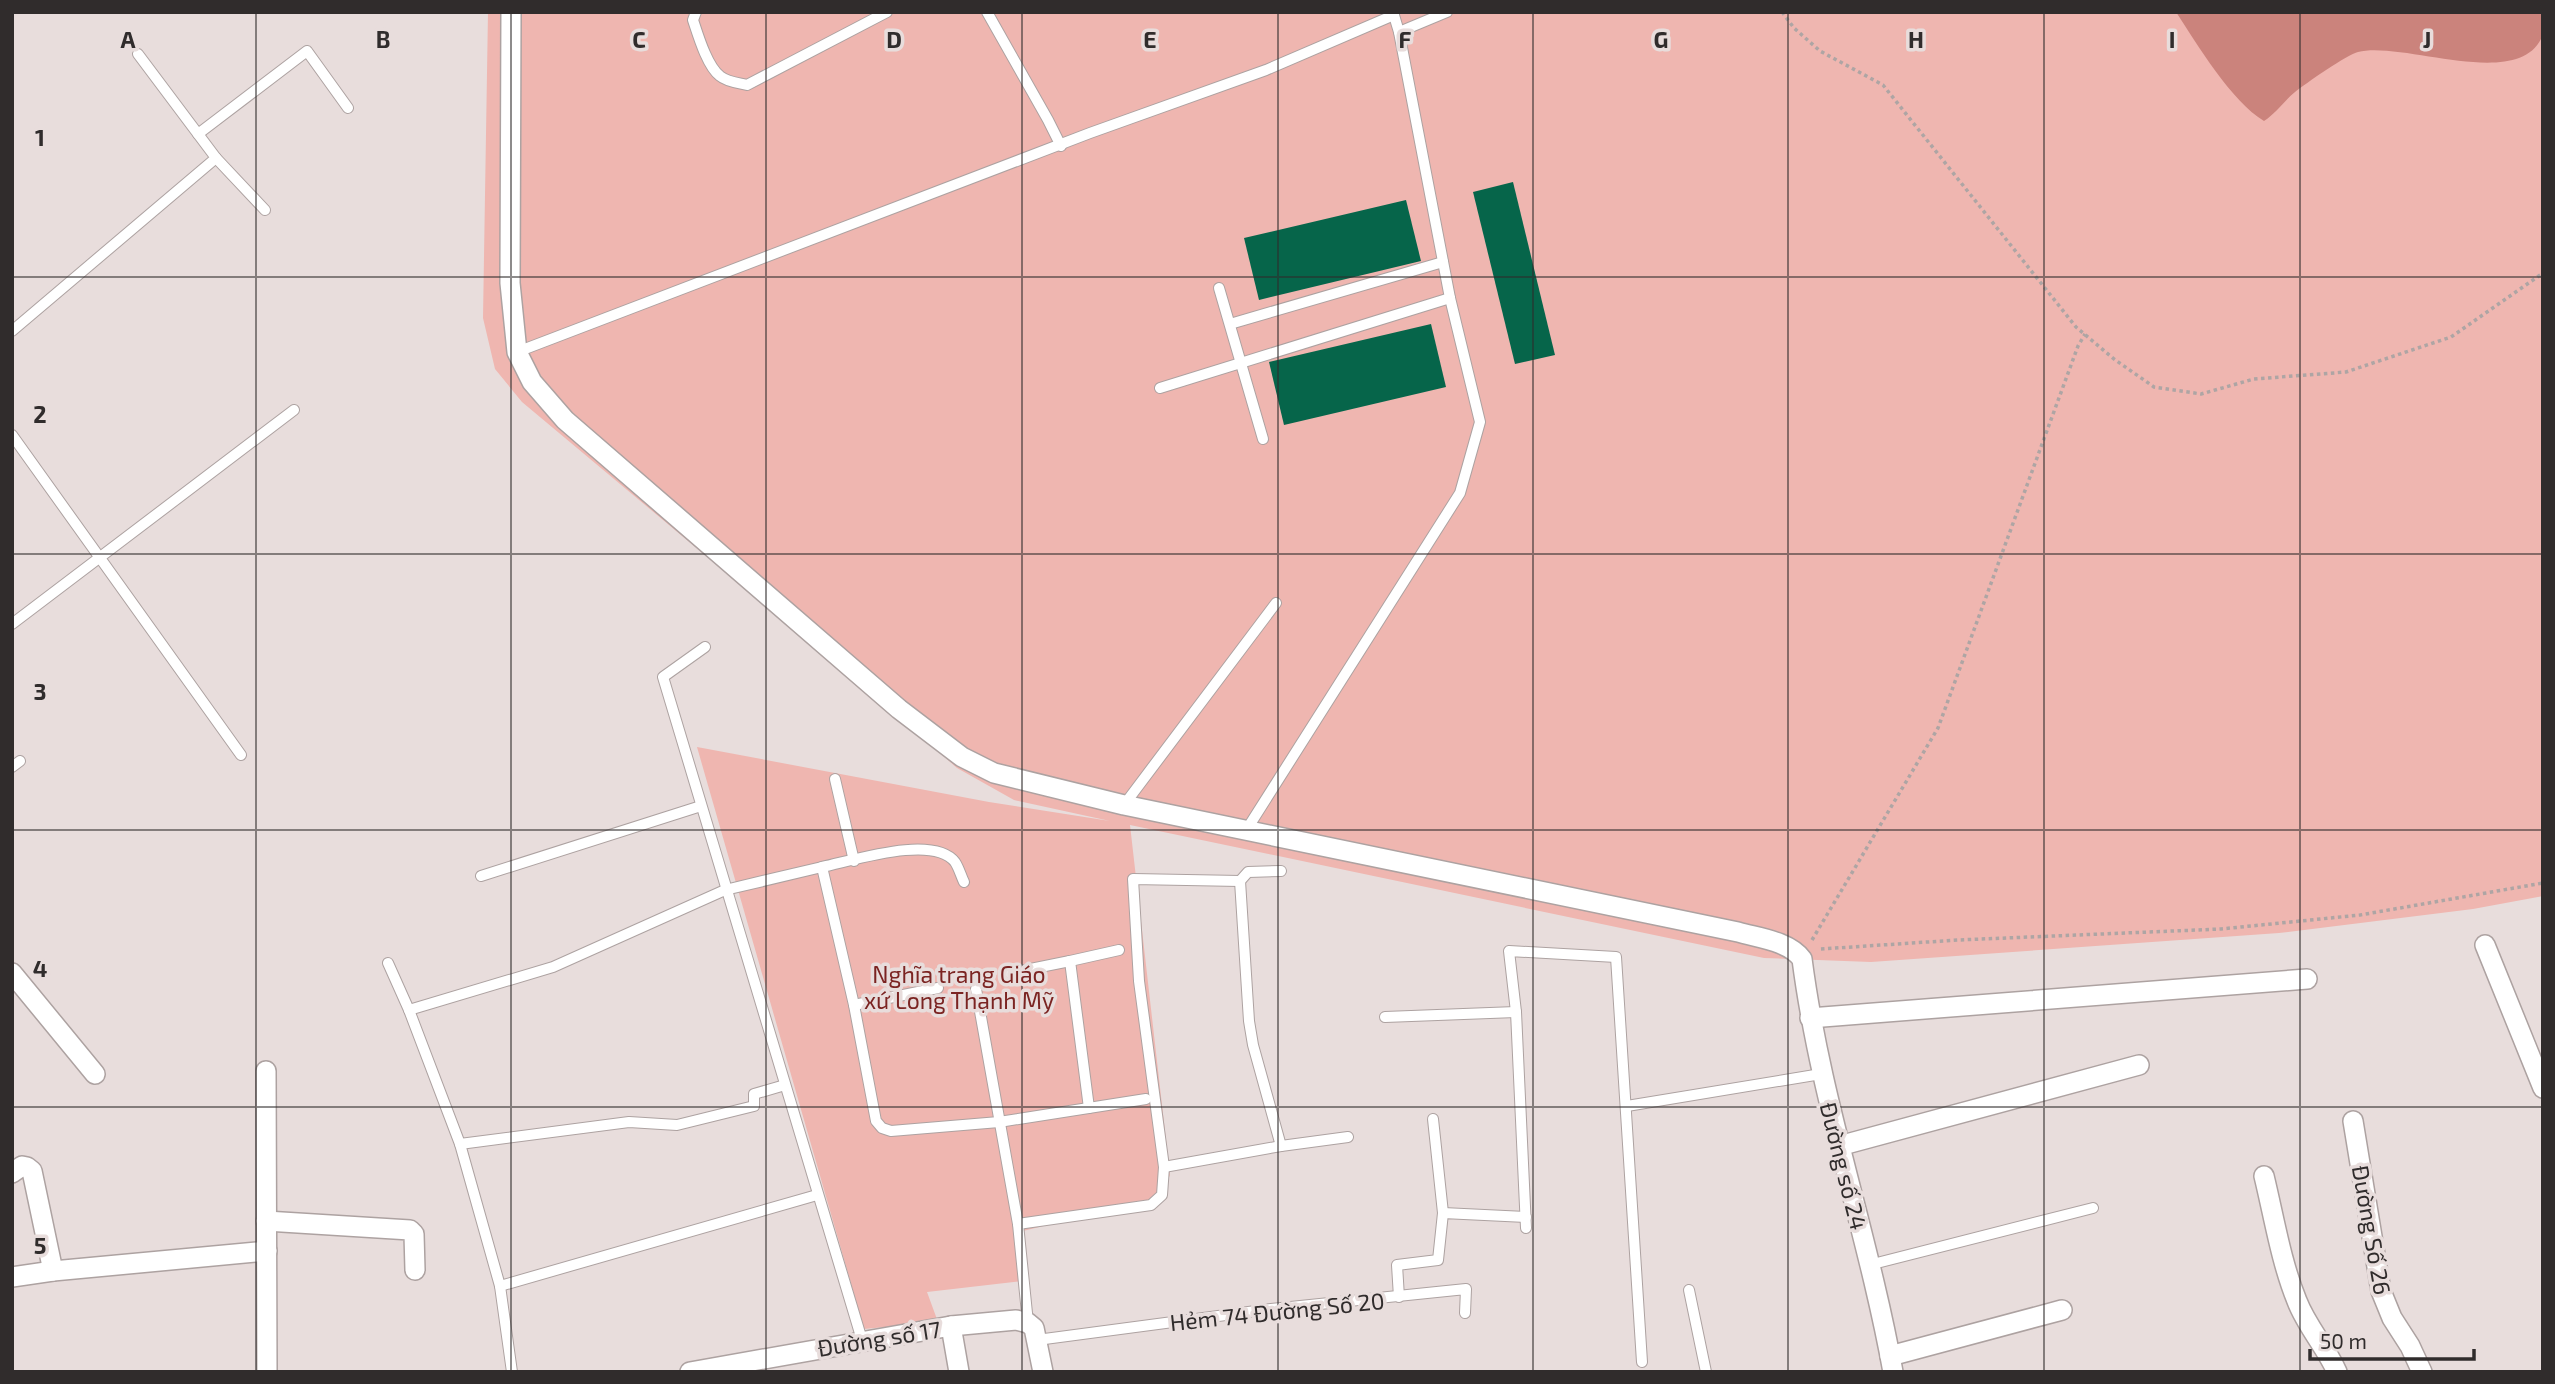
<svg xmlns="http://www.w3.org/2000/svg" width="2555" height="1384" font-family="'Exo 2',sans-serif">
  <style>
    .green { fill: #efb6b0 }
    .water { fill: #cb837c }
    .building { fill: #06654a }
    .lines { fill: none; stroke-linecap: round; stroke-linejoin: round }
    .service-casing { stroke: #ada2a1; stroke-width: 12 }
    .minor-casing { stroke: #ada2a1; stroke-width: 22 }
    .path { stroke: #aea5a4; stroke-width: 3.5; stroke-dasharray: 3.5 3.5; stroke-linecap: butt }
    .service { stroke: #fff; stroke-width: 10 }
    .minor { stroke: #fff; stroke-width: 19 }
    .grid { fill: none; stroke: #302c2c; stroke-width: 2; stroke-opacity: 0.55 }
    .labels { text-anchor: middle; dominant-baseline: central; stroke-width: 7; stroke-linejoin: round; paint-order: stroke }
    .park-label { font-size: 23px; fill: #7b2422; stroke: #e8dddc }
    .street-label { font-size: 23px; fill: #302c2c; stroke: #e8dddc }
    .grid-label { font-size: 23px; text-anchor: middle; font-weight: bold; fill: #302c2c; stroke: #e8dddc; stroke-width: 7; stroke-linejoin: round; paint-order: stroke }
  </style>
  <rect width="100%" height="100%" fill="#e8dddc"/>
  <path class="green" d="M 488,12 L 2543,12 L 2543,896 L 2473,909 L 2279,933 L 1871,962 L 1764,958 L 1130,825 L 1170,1175 L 1160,1197 L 1015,1233 L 1023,1281 L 927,1292 L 938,1322 L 864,1329 L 697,747 L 989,802 L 1110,821 L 1014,800 L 957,768 L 902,720 L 522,402 L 495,369 L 483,318 Z"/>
  <path class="water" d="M 2176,12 L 2543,12 C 2543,20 2545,32 2541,39 C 2515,90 2403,41 2358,52 C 2348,54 2305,84 2295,92 C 2284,101 2276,113 2264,121 C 2231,101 2197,44 2176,12 Z"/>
  <g class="building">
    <path d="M 1513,182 L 1555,355 L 1515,364 L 1473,192 Z"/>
    <path d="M 1406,200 L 1421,261 L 1259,300 L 1244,238 Z"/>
    <path d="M 1431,324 L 1446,387 L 1284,425 L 1269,362 Z"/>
  </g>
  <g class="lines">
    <g class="service-casing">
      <g id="service">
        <path d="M 696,12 L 693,20 C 698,35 707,66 720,76 C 727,82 739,83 747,85 L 887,12"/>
        <path d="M 987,12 L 1048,120 L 1061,146"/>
        <path d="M 1399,32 L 1447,12"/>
        <path d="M 198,134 L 307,51 L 348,108"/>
        <path d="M 216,158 L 265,210"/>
        <path d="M 1219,288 L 1263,439"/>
        <path d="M 1230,324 L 1443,262"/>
        <path d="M 12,331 L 216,158 L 138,54"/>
        <path d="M 517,352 L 1090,133 L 1266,70 L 1394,15"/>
        <path d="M 1160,388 L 1450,298"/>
        <path d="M 12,435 L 241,755"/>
        <path d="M 12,624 L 294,410"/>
        <path d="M 705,647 L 663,677 L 862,1340"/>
        <path d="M 12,767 L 20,761"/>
        <path d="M 835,779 L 854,861"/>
        <path d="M 1124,805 L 1276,603"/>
        <path d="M 1247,829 L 1460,493 L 1480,422 L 1450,298 L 1399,32 L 1393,12"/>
        <path d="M 822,867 C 852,861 933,834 955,862 C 959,868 961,876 964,882"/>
        <path d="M 481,876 L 701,806"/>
        <path d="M 1240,881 L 1249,1021 L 1253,1045 L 1281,1146"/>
        <path d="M 388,963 L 409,1010 L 460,1144 L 500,1286 L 512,1372"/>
        <path d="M 1010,973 L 1070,961"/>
        <path d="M 976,989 L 1018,1224 L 1028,1323"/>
        <path d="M 854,1005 L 938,988"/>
        <path d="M 409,1010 L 553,967 L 725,890 L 822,867 L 854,1005 L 876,1121 L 882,1128 L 891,1131 L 999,1122 L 1146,1099"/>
        <path d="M 1385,1017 L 1516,1012"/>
        <path d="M 1627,1106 L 1821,1074"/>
        <path d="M 1089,1108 L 1070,961 L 1119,950"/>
        <path d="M 1433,1119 L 1443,1213"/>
        <path d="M 460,1144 L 629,1122 L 677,1125 L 754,1106 L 754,1094 L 785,1085"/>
        <path d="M 1164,1167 L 1281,1146 L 1348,1137"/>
        <path d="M 1018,1224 L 1151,1205 L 1162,1195 L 1164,1167 L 1139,981 L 1133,879 L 1240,881 L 1248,872 L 1281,871"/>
        <path d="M 1526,1228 L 1516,1012 L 1509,951 L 1616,957 L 1642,1362"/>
        <path d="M 1869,1265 L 2093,1208"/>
        <path d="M 500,1286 L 817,1195"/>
        <path d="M 1689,1290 L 1706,1372"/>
        <path d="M 1399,1297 L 1397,1265 L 1438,1260 L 1443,1213 L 1526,1217"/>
        <path d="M 1037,1340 L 1271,1309 L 1466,1289 L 1465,1313"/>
      </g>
    </g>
    <g class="minor-casing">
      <g id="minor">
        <path d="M 511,12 L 510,283 L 517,352 L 532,382 L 565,420 L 899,709 L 962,757 L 994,773 L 1124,805 L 1738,932 C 1758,938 1789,941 1802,959 C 1820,1099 1868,1233 1893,1372"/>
        <path d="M 2485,945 L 2543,1088"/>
        <path d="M 12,973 L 95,1074"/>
        <path d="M 1810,1018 L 2307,979"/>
        <path d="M 266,1071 L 267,1372"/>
        <path d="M 2353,1121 L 2381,1291 L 2392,1318 L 2410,1346 L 2422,1372"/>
        <path d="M 1839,1146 L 2139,1065"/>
        <path d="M 12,1173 L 22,1166 L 27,1167 L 32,1171 L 53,1271 L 267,1251"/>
        <path d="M 2264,1176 C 2274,1217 2281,1262 2297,1301 C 2307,1327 2326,1347 2337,1372"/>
        <path d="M 266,1221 L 410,1230 L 414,1234 L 415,1270"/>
        <path d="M 12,1277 L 53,1271"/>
        <path d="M 951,1326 L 959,1372"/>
        <path d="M 1890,1356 L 2062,1310"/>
        <path d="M 690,1372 L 951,1326 L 1016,1320 L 1028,1323 L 1034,1328 L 1043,1372"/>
      </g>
    </g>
    <g class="path">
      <path d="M 1782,12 L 1794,28 L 1820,51 L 1883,85 L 2076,327 L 2114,359 L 2154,387 L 2201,394 L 2254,379 L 2346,372 L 2451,337 L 2543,273"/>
      <path d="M 1812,940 L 1938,728 L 2078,346 L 2085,334"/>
      <path d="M 1821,949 L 1958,940 L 2221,929 L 2360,915 L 2543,883"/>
    </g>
    <use href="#service" class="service"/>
    <use href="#minor" class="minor"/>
  </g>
  <path class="grid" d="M 256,12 L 256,1372M 511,12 L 511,1372M 766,12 L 766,1372M 1022,12 L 1022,1372M 1278,12 L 1278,1372M 1533,12 L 1533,1372M 1788,12 L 1788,1372M 2044,12 L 2044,1372M 2300,12 L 2300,1372M 12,277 L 2543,277M 12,554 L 2543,554M 12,830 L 2543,830M 12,1107 L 2543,1107"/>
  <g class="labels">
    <g class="park-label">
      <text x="959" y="974">Nghĩa trang Giáo<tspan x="959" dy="26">xứ Long Thạnh Mỹ</tspan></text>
    </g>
    <g class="street-label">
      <text transform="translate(1844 1166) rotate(76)">Đường số 24</text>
      <text transform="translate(2372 1230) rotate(80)">Đường Số 26</text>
      <text transform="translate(1277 1311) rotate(-6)">Hẻm 74 Đường Số 20</text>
      <text transform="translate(879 1338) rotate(-9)">Đường số 17</text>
    </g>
  </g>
  <g class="grid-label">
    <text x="128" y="48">A</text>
    <text x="383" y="48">B</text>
    <text x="639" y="48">C</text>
    <text x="894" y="48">D</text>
    <text x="1150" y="48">E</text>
    <text x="1405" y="48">F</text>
    <text x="1661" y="48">G</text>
    <text x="1916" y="48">H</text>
    <text x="2172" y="48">I</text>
    <text x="2427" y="48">J</text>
    <text x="40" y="146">1</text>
    <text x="40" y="423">2</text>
    <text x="40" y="700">3</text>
    <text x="40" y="977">4</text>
    <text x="40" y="1254">5</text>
  </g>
  <rect width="2555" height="1384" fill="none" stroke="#302c2c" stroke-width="28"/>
  <path d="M2310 1349v10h164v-10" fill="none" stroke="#302c2c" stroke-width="3.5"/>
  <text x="2320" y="1349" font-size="21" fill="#302c2c" stroke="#e8dddc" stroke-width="5" paint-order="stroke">50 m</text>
</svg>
